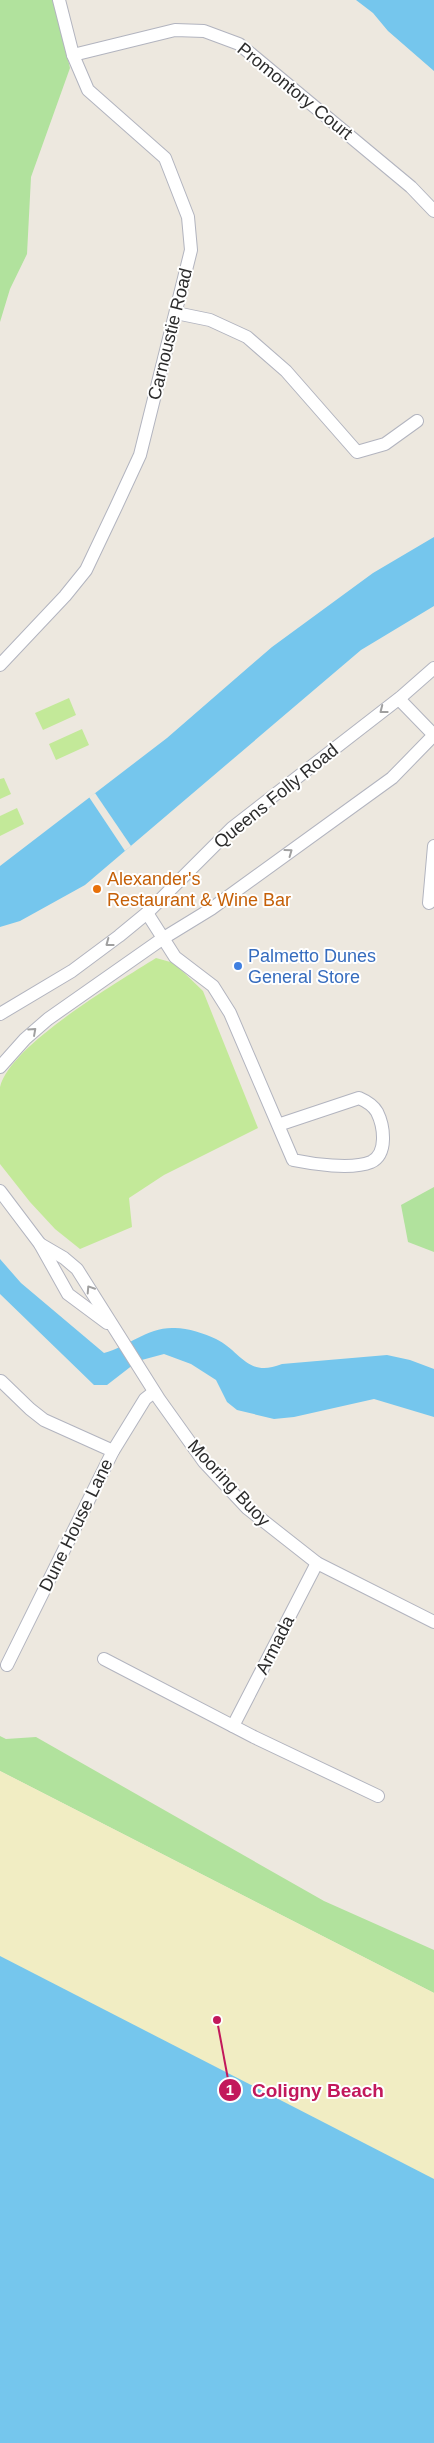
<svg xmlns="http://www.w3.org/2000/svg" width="434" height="2443" font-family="Arial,sans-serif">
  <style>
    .green { fill: #b1e29d }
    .sand { fill: #f1edc3 }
    .pitch { fill: #c3e999 }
    .water { fill: #75c6ed }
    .pier { fill: #ede8df }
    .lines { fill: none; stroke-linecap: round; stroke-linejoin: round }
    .street-casing { stroke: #b2b4bf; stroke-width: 14 }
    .street { stroke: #fff; stroke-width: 12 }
    .oneway { stroke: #a0a0a0 }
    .food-dot { fill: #e8710a; stroke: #fff; stroke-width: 2 }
    .shop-dot { fill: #3f7fe0; stroke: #fff; stroke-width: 2 }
    .labels { text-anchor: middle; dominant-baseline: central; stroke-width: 4; stroke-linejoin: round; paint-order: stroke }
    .street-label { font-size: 18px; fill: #2c2c2c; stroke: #fff }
    .food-label { font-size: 18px; fill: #c56008; stroke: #fff; text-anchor: start }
    .shop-label { font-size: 18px; fill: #366cbe; stroke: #fff; text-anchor: start }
    .leader { fill: none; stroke: #c2185b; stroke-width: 2 }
    .callout-dot { fill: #c2185b; stroke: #fff; stroke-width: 2 }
    .mark-label { font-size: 15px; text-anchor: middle; font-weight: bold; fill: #fff }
    .callout-label { font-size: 19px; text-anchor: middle; font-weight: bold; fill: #c2185b; stroke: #fff; stroke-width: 4; stroke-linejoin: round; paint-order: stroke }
  </style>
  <rect width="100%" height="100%" fill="#ede8df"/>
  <g class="green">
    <path d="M 0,0 L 54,0 L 70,68 L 31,177 L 27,254 L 10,289 L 0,322 Z"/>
    <path d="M 434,1187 L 434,1252 L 408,1242 L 401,1205 Z"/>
    <path d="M 0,1736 L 6,1739 L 36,1737 L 324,1901 L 434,1950 L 434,1993 L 0,1771 Z"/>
  </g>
  <path class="sand" d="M 0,1771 L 434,1993 L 434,2269 L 0,2047 Z"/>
  <g class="pitch">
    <path d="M 69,698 L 76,715 L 43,730 L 35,713 Z"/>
    <path d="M 82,729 L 89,745 L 56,760 L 49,744 Z"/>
    <path d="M 4,778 L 11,794 L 0,799 L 0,779 Z"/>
    <path d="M 17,808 L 24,824 L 0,836 L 0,816 Z"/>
    <path d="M 156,958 L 174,963 L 203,991 L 258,1128 L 164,1175 L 129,1198 L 132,1227 L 80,1249 L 55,1229 L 30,1202 L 0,1164 L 0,1087 C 10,1045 118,982 156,958 Z"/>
  </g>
  <g class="water">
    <path d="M 356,0 L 434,0 L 434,71 L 388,31 L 373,13 Z"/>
    <path d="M 434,537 L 434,606 L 361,650 L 85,885 L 20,921 L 0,927 L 0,866 L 167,738 L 272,647 L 373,573 Z"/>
    <path d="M 0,1259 L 21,1283 L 104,1353 C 127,1347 147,1328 172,1328 C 185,1327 204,1333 216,1339 C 242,1352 247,1378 282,1364 L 387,1355 L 410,1360 L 434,1369 L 434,1417 L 374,1399 L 294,1417 L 274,1419 L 237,1410 L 227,1402 L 216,1380 L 191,1364 L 164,1354 L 138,1361 L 107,1385 L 94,1385 L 0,1294 Z"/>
    <path d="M 0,1956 L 434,2179 L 434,2443 L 0,2443 Z"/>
  </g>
  <path class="pier" d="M 95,793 L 131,846 L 125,851 L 89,797 Z"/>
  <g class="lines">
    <g class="street-casing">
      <g id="street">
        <path d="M 73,55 L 175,30 L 204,31 L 239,44 L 411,187 L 434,211"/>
        <path d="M 176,313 L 210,320 L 247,337 L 286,371 L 357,452 L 385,444 L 417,421"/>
        <path d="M 0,665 L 65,596 L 86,570 L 115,509 L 140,455 L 191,250 L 188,217 L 165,158 L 88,90 L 73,55 L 59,0"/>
        <path d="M 399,699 L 434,735"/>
        <path d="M 429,903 L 434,846"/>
        <path d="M 147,913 L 175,957 L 213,986 L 230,1013 L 293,1160 C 312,1164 352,1170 371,1162 C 388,1154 384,1126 377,1112 C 373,1105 366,1101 359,1098 L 278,1125"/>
        <path d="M 0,1014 L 72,971 L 119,936 L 147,913 L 232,828 L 401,697 L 434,668"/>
        <path d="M 0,1067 L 25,1039 L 48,1019 L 162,939 L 211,909 L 392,778 L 434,735"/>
        <path d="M 0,1191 L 40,1244 L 68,1294 L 107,1323"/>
        <path d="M 40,1244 L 64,1258 L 77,1269 L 159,1399 L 204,1462 L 247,1508 L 317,1563 L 434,1622"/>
        <path d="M 1,1381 L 30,1409 L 44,1420 L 113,1451"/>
        <path d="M 104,1659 L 254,1737 L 378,1796"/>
        <path d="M 7,1665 L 113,1451 L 145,1399 L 154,1392"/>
        <path d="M 233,1726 L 317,1563"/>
      </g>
    </g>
    <use href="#street" class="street"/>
  </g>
  <defs><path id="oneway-chevron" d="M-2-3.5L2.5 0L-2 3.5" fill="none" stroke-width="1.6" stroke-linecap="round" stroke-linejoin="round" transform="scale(1.25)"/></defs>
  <g class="oneway">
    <use href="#oneway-chevron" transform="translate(383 710) rotate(142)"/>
    <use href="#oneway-chevron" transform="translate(289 852) rotate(-36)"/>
    <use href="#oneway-chevron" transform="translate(109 943) rotate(143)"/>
    <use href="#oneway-chevron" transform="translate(33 1031) rotate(-42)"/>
    <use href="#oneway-chevron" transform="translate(90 1289) rotate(-123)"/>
  </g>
  <circle class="food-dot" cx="97" cy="889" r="5"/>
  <circle class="shop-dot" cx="238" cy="966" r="5"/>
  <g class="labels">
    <g class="street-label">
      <text transform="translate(295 91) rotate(39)">Promontory Court</text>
      <text transform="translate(170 334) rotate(-76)">Carnoustie Road</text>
      <text transform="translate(276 796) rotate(-39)">Queens Folly Road</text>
      <text transform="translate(229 1483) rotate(47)">Mooring Buoy</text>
      <text transform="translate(76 1525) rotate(-64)">Dune House Lane</text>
      <text transform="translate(275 1645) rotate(-63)">Armada</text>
    </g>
    <g class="food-label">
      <text x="107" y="879">Alexander's<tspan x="107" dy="21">Restaurant &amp; Wine Bar</tspan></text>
    </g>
    <g class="shop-label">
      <text x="248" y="956">Palmetto Dunes<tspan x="248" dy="21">General Store</tspan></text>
    </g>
  </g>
  <path class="leader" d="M217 2020L230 2090"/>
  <g class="callout-dot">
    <circle cx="217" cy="2020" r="5"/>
    <circle cx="230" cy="2090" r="12"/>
  </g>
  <g class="mark-label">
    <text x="230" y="2095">1</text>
  </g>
  <g class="callout-label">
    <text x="318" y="2097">Coligny Beach</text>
  </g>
</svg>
